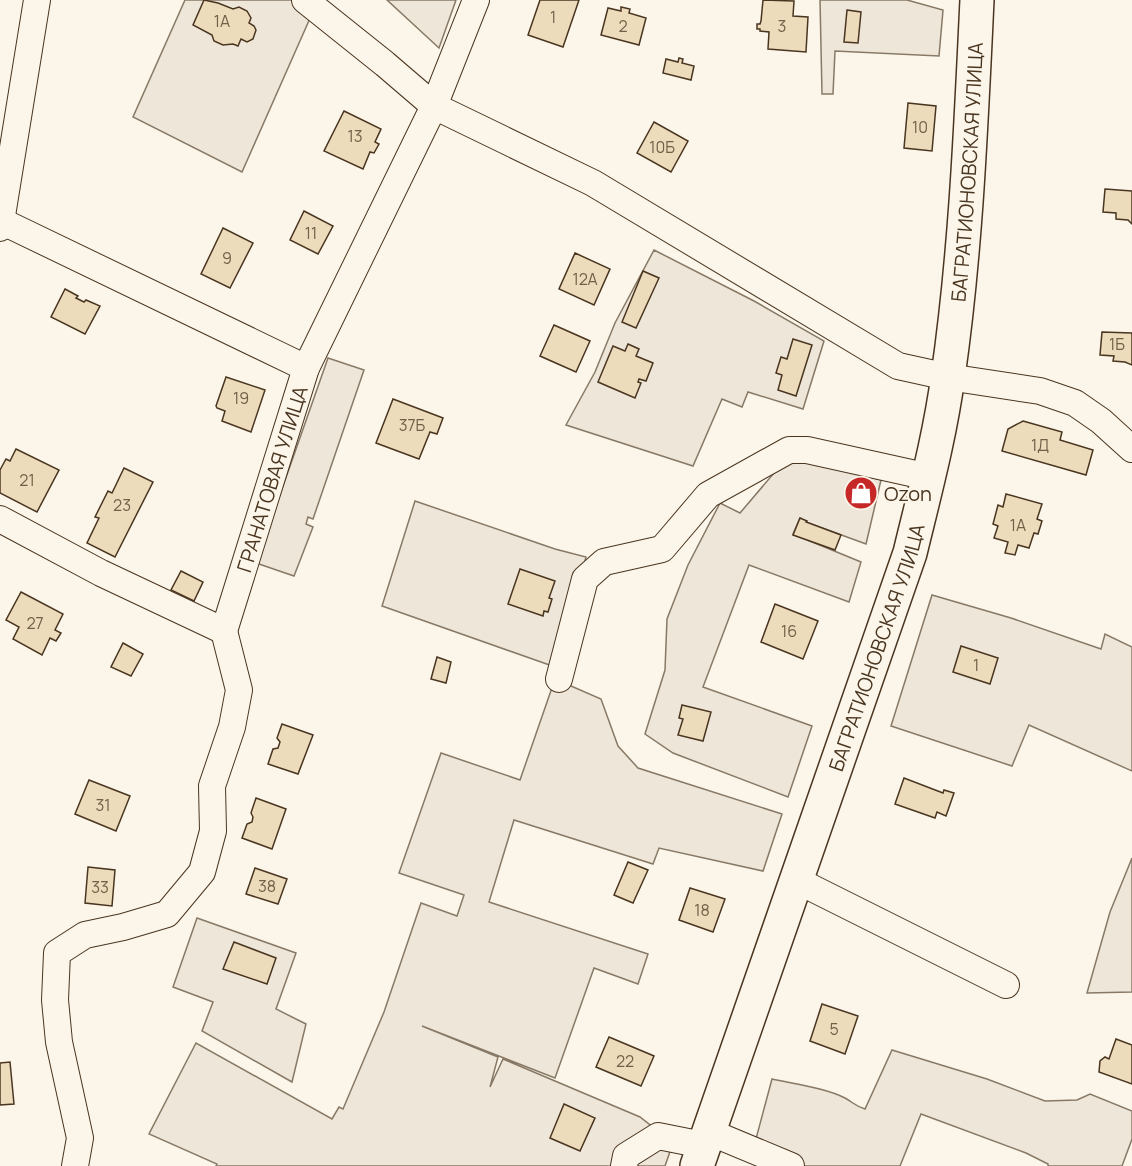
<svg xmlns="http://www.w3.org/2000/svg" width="1132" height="1166" font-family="Manrope,sans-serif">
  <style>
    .green { fill: #ede6d9; stroke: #887966; stroke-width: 1.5 }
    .building { fill: #ecdcbc; stroke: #4a3520; stroke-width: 1.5 }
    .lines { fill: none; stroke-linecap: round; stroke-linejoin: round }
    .minor-casing { stroke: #4a3520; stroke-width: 28 }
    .major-casing { stroke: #4a3520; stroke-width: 36 }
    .minor { stroke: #fbf6e9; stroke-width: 26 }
    .major { stroke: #fbf6e9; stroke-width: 33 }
    .labels { text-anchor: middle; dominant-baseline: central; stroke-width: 4.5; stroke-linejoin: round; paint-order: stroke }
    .number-label { font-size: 16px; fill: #725f47 }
    .street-label { font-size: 20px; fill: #4a3520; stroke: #fbf6e9 }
    .poi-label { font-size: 20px; fill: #4a3520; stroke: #fbf6e9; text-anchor: start }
  </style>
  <rect width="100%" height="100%" fill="#fbf6e9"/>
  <g class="green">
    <path d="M 185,0 L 292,0 L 311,16 L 242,172 L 133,117 Z"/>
    <path d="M 387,0 L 456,0 L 439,48 Z"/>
    <path d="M 820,0 L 907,0 L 943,10 L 939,56 L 835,51 L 833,94 L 822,94 Z"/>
    <path d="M 654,250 L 754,301 L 824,341 L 803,409 L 748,392 L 742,407 L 722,399 L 693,466 L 566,425 L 595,372 L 615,323 Z"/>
    <path d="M 328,358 L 364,370 L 313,519 L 308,517 L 306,524 L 313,527 L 294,576 L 256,563 Z"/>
    <path d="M 791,453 L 881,480 L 866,544 L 806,522 L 800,518 L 793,534 L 861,562 L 849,602 L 749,565 L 703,687 L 812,726 L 788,797 L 673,753 L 645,734 L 665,670 L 667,619 L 688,565 L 720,503 L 740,513 Z"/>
    <path d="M 415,501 L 555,549 L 586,557 L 558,668 L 382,606 Z"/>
    <path d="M 932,595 L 1011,618 L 1101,649 L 1105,634 L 1132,647 L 1132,771 L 1029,725 L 1012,766 L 891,726 Z"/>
    <path d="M 555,679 L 601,699 L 618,746 L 638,768 L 782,814 L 763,871 L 659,848 L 653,864 L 514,820 L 489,902 L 648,954 L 638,984 L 594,968 L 555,1078 L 422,1026 L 498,1057 L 490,1087 L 503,1059 L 640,1117 L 673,1143 L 665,1166 L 216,1166 L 217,1164 L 149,1134 L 196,1043 L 332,1119 L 339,1107 L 343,1109 L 384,1012 L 421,903 L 457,916 L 464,895 L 399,873 L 441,753 L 520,780 Z"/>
    <path d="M 1132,858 L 1132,992 L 1087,993 L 1110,912 Z"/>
    <path d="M 197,918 L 296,953 L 276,1009 L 306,1024 L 292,1082 L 202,1031 L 213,1002 L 173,987 Z"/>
    <path d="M 892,1050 L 987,1079 L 1045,1101 L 1077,1100 L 1090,1094 L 1132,1111 L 1132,1139 L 1122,1166 L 1048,1166 L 1048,1164 L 1026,1153 L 921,1114 L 900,1166 L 789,1166 L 753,1150 L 772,1079 C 794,1084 826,1088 845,1098 C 854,1103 855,1106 865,1109 Z"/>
  </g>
  <g class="building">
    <path d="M 204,0 L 218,3 L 233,9 L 239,7 L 247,11 L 251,18 L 249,23 L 254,26 L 256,30 L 253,39 L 247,42 L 241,39 L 238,46 L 233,44 L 223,45 L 214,41 L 212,35 L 193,25 Z"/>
    <path d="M 540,0 L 579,0 L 563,47 L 528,35 Z"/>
    <path d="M 763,0 L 794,1 L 793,16 L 808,17 L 806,52 L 768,49 L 769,32 L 760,31 L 760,29 L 757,29 L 757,24 L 760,24 L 761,21 Z"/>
    <path d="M 621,7 L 630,9 L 629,13 L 646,18 L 639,45 L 601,35 L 608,8 L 621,11 Z"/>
    <path d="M 847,10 L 861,12 L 858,43 L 844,42 Z"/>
    <path d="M 679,58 L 683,59 L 682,63 L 694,66 L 691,80 L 663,73 L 666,59 L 678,62 Z"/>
    <path d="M 908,103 L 936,106 L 932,151 L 904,148 Z"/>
    <path d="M 344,111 L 381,129 L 375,142 L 379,144 L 374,153 L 370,152 L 363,169 L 324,151 Z"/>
    <path d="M 654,122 L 688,141 L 671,172 L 637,153 Z"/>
    <path d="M 1105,189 L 1132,191 L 1132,224 L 1128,220 L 1116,219 L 1116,213 L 1103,212 Z"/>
    <path d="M 304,211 L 333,226 L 318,254 L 290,240 Z"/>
    <path d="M 223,228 L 253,243 L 230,288 L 201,274 Z"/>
    <path d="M 575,253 L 610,269 L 594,305 L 559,289 Z"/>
    <path d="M 643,271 L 659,278 L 636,328 L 622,322 Z"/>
    <path d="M 65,289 L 78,296 L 76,298 L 84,302 L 86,300 L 100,306 L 85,334 L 51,317 Z"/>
    <path d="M 554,325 L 590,341 L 576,372 L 540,356 Z"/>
    <path d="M 1102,332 L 1132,333 L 1132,365 L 1125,362 L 1113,361 L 1114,356 L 1100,355 Z"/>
    <path d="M 793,339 L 812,345 L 796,396 L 778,390 L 782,375 L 776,373 L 781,357 L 787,359 Z"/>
    <path d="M 628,344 L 639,349 L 636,356 L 653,363 L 646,381 L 639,379 L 638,382 L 641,383 L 635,398 L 598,382 L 613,346 L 625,351 Z"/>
    <path d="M 226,377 L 265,390 L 251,432 L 222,421 L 225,411 L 217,408 L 216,406 Z"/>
    <path d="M 393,399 L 443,418 L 437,434 L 430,432 L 419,459 L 376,443 Z"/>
    <path d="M 1023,421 L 1062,432 L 1060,440 L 1093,450 L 1086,475 L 1002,451 L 1008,429 Z"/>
    <path d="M 16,449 L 59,470 L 37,512 L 0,493 L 0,470 L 6,459 L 10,461 Z"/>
    <path d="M 124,468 L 153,482 L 115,557 L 87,543 L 99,518 L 95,517 L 108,491 L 112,493 Z"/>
    <path d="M 1006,494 L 1042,504 L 1037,519 L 1042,521 L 1038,534 L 1034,533 L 1029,548 L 1018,545 L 1015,555 L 1005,553 L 1008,542 L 994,538 L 998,526 L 993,524 L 998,505 L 1003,507 Z"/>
    <path d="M 800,518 L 807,521 L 806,522 L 841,535 L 835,550 L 793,535 Z"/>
    <path d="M 520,569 L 555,581 L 549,598 L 552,599 L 548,612 L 544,611 L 543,616 L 508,604 Z"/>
    <path d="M 181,571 L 203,582 L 194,601 L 171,590 Z"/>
    <path d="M 21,592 L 63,614 L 55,630 L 61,633 L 56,641 L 50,638 L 42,655 L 13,639 L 19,627 L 6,620 Z"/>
    <path d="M 775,604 L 818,621 L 803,659 L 761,642 Z"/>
    <path d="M 123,643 L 143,654 L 131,676 L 111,667 Z"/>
    <path d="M 961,646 L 998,658 L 990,684 L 953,672 Z"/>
    <path d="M 437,657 L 451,662 L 446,683 L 431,679 Z"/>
    <path d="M 682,705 L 711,712 L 703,741 L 678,735 L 683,719 L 679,718 Z"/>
    <path d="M 282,724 L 313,735 L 298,774 L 268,764 L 273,749 L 278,748 L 280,742 L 277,738 Z"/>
    <path d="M 904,778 L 943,793 L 944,790 L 954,793 L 946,816 L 937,812 L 935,818 L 895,804 Z"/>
    <path d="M 89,780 L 130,796 L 116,831 L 75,814 Z"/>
    <path d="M 256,798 L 286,809 L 272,849 L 242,838 L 247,824 L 252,822 L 253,817 L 251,813 Z"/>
    <path d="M 628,862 L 648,870 L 633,903 L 614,895 Z"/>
    <path d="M 88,867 L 115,870 L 112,906 L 85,903 Z"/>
    <path d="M 255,868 L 287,879 L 278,904 L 246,894 Z"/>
    <path d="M 690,888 L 725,899 L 713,932 L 679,920 Z"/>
    <path d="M 234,942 L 276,958 L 267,984 L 223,969 Z"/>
    <path d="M 822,1004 L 858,1016 L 845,1054 L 810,1041 Z"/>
    <path d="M 609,1037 L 654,1056 L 641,1086 L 596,1067 Z"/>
    <path d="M 1116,1039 L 1132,1045 L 1132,1084 L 1099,1072 L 1100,1061 L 1105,1057 L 1109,1059 Z"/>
    <path d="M 10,1062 L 14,1104 L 0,1105 L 0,1063 Z"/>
    <path d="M 564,1104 L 595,1118 L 580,1151 L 550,1138 Z"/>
  </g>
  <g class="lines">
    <g class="minor-casing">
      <g id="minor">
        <path d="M 305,0 L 385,64 L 434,106 L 593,183 L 898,366 L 948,377 L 1040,391 L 1075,403 L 1101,421 L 1132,449"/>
        <path d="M 1,221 L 306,368"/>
        <path d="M 0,228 L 37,0"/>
        <path id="s1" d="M 0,519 L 101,573 L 224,631 L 306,368 L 434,106 L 476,0"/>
        <path d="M 559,679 L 585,579 L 604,562 L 662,549 L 708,495 L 789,450 L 807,450 L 929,477"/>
        <path d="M 796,880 L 1006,985"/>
        <path d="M 707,1131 L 791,1166"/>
        <path d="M 75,1166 L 80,1138 L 59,1042 L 55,1000 L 57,953 L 85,935 L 123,927 L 167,914 L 202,872 L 213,831 L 212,786 L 232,727 L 239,690 L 224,631"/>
        <path d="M 624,1166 L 626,1156 L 658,1136 L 703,1145"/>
      </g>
    </g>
    <g class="major-casing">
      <g id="major">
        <path id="s2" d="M 697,1166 L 910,553 C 924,495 940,436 948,376 C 966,251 971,125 977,0"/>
      </g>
    </g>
    <use href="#minor" class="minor"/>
    <use href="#major" class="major"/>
  </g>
  <defs>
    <g id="shop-disc" transform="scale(1.725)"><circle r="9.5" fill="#c62828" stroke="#fbf6e9"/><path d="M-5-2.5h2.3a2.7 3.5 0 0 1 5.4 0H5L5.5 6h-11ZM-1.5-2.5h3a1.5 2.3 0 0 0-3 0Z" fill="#fff"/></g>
  </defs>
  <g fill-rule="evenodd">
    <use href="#shop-disc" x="861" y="493"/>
  </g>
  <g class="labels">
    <g class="number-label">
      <text x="553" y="17">1</text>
      <text x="222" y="21">1А</text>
      <text x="623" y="26">2</text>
      <text x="782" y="26">3</text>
      <text x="920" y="127">10</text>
      <text x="355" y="136">13</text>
      <text x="662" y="147">10Б</text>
      <text x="311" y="233">11</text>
      <text x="227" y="258">9</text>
      <text x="585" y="279">12А</text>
      <text x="1117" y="344">1Б</text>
      <text x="241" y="398">19</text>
      <text x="412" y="425">37Б</text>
      <text x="1040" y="445">1Д</text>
      <text x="27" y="480">21</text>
      <text x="122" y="505">23</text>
      <text x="1018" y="525">1А</text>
      <text x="35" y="623">27</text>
      <text x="789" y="631">16</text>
      <text x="976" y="665">1</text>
      <text x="103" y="805">31</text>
      <text x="267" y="886">38</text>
      <text x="100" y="887">33</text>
      <text x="702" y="910">18</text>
      <text x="834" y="1029">5</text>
      <text x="625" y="1061">22</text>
    </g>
    <g class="street-label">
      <text stroke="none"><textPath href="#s2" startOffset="1035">БАГРАТИОНОВСКАЯ УЛИЦА</textPath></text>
      <text stroke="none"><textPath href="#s1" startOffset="410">ГРАНАТОВАЯ УЛИЦА</textPath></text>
      <text stroke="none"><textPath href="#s2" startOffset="549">БАГРАТИОНОВСКАЯ УЛИЦА</textPath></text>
    </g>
    <g class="poi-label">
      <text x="884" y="493">Ozon</text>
    </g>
  </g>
</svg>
